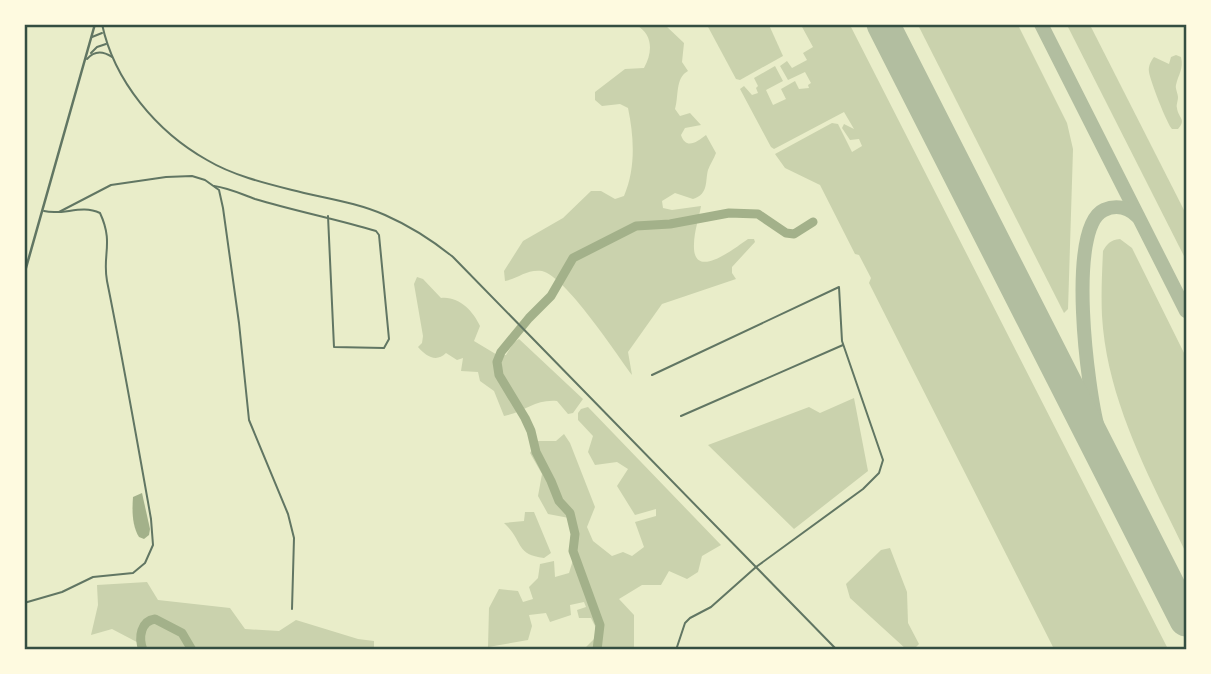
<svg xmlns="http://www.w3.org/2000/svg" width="1211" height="674" font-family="'Work Sans',sans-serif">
<rect width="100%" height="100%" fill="#e9edc9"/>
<g fill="#cad2ad">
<path d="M636 25H665L684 43 682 62 688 71C675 78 679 96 675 109L680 116 690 113 701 125 685 128 681 135C686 150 697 142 706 135L716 153C714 159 710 164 708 170 705 181 709 194 693 199L675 193 662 201 663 208 672 210 701 206C699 218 694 232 694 244 692 283 736 247 748 239H754L755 242 732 267V273L736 279 662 304 628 352 632 375C616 353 565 276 542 271 527 269 519 278 505 281L504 271 523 241 563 218 591 191H601L615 199 624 196C636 168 634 137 628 108L620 104 602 106 595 100V92L625 69 644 68C653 52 653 34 636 25Z"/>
<polygon points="707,25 769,25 783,56 740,80 736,79"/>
<polygon points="801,25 850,25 1168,649 1054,649 869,283 871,278 859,255 855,254 820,185 785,168 775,154 832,123 838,124 852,152 862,146 859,139 850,140 842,128 844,124 854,129 844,112 774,149 771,147 740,89 744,86 752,95 758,93 756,88 758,86 754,78 775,66 783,81 766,90 773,105 786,99 781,89 795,81 799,89 809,88 808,85 811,83 805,72 788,80 780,66 787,61 792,68 807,60 803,53 813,47"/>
<polygon points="918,25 1018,25 1067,123 1073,149 1068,309 1064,313"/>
<polygon points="1067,25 1090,25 1186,214 1186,260"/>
<path d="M1176 55 1181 57C1184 69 1178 75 1176 85 1175 88 1178 94 1178 97 1178 101 1176 105 1177 108 1178 118 1187 119 1178 129H1172C1167 124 1150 80 1149 72 1148 66 1151 61 1154 57L1169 64 1171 57Z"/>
<path d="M1120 239 1132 248 1186 357V553C1150 478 1107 401 1102 316 1101 295 1102 273 1103 251 1107 244 1110 240 1120 239Z"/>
<path d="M417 277 423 279 441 298C459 296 473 311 480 326L474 341 499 356 506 355 514 342 519 339 583 399 573 413 568 414 557 401C535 399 525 412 504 416L494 391 480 381 478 372 461 371 463 358 457 360 446 353C436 363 426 356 418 347L422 343 423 336 414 284Z"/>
<polygon points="854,398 868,471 794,529 708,445 809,407 820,413"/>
<polygon points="588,407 721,545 702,556 698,572 687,579 669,571 661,585 642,585 619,599 634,615 634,649 543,649 585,648 595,638 595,626 591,618 579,618 577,610 586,607 584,602 570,605 571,615 550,622 546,613 529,615 532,626 528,640 488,647 489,608 499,589 518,591 523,602 533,599 529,587 538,578 540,564 554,561 555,577 569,573 577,547 569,518 548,514 538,496 542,474 530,453 537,441 556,441 564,434 570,443 595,507 587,527 593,541 612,556 623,552 632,556 644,547 635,522 656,516 656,509 635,515 617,486 628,469 617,462 595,465 588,452 593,436 578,420 578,413 581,409"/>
<path d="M525 512H534L551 553 544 558C514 554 524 541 504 523L524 521Z"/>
<polygon points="890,548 907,592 908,623 919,644 914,649 906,649 850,598 846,584 881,550"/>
<polygon points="147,582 158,600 230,608 245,629 279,631 296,620 358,639 374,641 374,649 152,650 112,629 91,635 98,605 97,585"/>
</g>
<path fill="#a3b18a" d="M142 493 150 529 149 535 144 539 139 537C132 526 132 510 133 497Z"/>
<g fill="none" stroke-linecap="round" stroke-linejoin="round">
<g stroke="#a3b18a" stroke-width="9">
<path d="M143 650C138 637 141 621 155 619L182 633 192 650"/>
<polyline points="597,650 600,625 573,551 575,534 570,513 559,501 551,481 536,452 531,431 525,418 499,375 497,362 501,352 529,318 551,296 573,258 636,226 670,224 729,213 758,214 786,233 794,234 813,222"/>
</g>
<g stroke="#b2bea0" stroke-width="14">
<polyline points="1041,24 1186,311"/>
<path d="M1122 493C1113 472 1104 450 1098 428 1088 392 1066 227 1104 210 1117 204 1129 208 1138 217"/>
</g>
<polyline stroke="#b2bea0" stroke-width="33" points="883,24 1186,620"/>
<g stroke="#617663" stroke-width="2">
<path d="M102 24C114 81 157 132 207 160 232 175 264 183 292 190 323 198 356 202 385 215 410 226 432 240 453 257L837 650"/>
<polyline points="92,37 102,33"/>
<polyline points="91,53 97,47 106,44"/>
<path d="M87 59C94 51 103 51 112 57"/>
<path d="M214 186C229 188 241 194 255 199 295 211 336 219 376 231L379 235 389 339 384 348 334 347 328 216"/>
<polyline points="59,212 111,185 166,177 192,176 205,180 219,190 223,208 239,323 249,420 288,514 294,538 292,609"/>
<polyline points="652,375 839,287 842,341 883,460 879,473 863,489 756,567 711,607 690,618 685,623 676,650"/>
<polyline points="681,416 843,345"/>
<path d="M24 603 62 592 93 577 133 573 145 563 153 545 151 519C137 440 123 360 107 281 102 255 114 243 100 213 81 204 63 216 44 211"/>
</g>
<polyline stroke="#617663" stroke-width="2.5" points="24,275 95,24"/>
</g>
<rect width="1211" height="674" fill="none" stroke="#fefae0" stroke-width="52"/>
<rect x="26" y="26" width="1159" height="622" fill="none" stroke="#344e41" stroke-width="2.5"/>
</svg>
